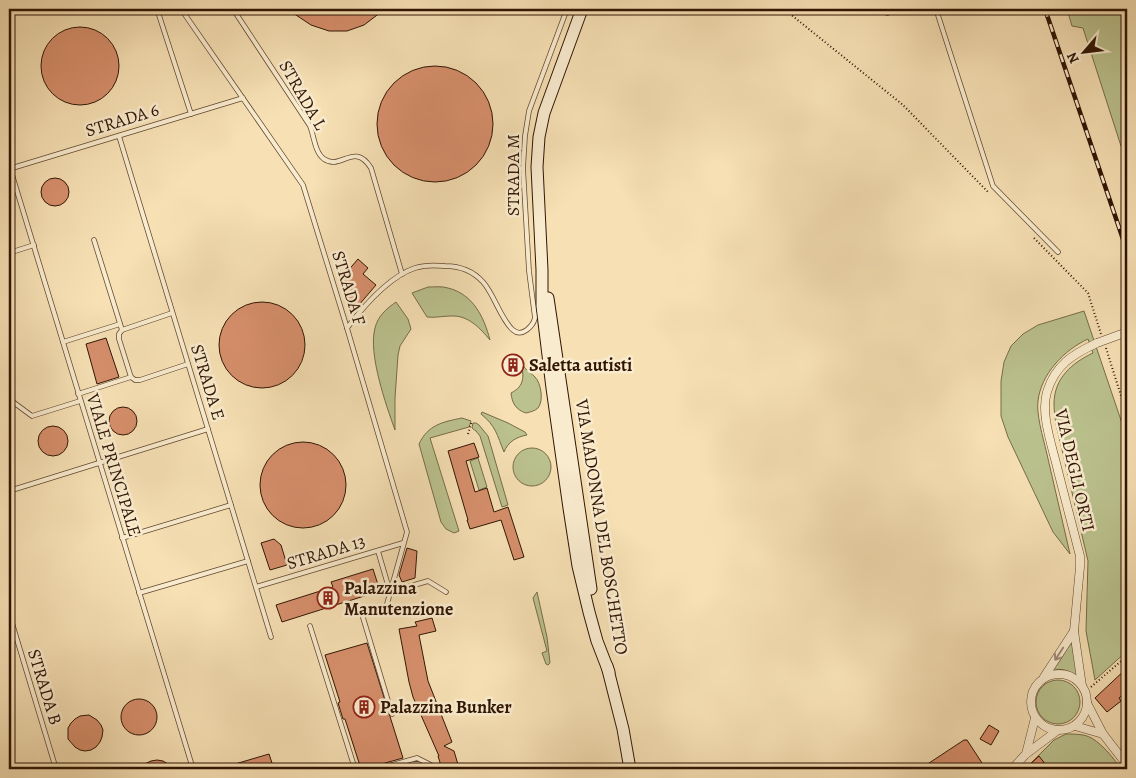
<svg xmlns="http://www.w3.org/2000/svg" width="1136" height="778" font-family="Alegreya,serif">
<rect width="100%" height="100%" fill="#f6e0b4"/>
<filter id="stains"><feTurbulence type="fractalNoise" baseFrequency=".004" numOctaves="4"/><feColorMatrix values="0 0 0 0 .2 0 0 0 0 .09 0 0 0 0 .02 0 0 0 .5 -.17"/></filter>
<radialGradient id="worn" r=".72"><stop offset=".6" stop-color="#630" stop-opacity="0"/><stop offset="1" stop-color="#630" stop-opacity=".3"/></radialGradient>
<g fill="#bbc28e" stroke="#766c49">
<polygon points="1067,9 1127,9 1127,145 1121,146 1083,28 1072,26"/>
<path d="M428 287C434 287 442 286 448 288 473 294 484 317 490 340 480 328 468 315 451 316 443 316 435 318 427 317L412 293Z"/>
<path d="M396 302 408 319 411 329 400 346 398 355 395 398V430C386 405 368 354 375 328 378 316 386 309 396 302Z"/>
<path d="M1084 311 1127 438V651L1095 680 1086 631 1088 561 1056 424C1055 418 1054 411 1054 404 1054 378 1072 363 1093 353L1088 339C1064 350 1041 374 1038 401 1036 413 1043 438 1046 450 1054 485 1062 519 1070 554L1053 532 1008 437 1001 416V381L1004 362 1011 346 1023 334 1038 325Z"/>
<path d="M521 362C525 370 529 371 535 377 541 383 544 401 538 408 535 411 530 412 526 413 516 410 512 403 511 393 525 386 524 376 521 362Z"/>
<path d="M482 412 508 423 525 432 527 435C516 437 508 442 504 452 497 435 496 426 481 414Z"/>
<path d="M462 418 471 421 469 427 430 438 459 531 454 533 446 529 441 522 419 444C428 425 442 422 462 418Z"/>
<polygon points="473,423 476,423 479,425 488,436 508,505 502,507 480,436 476,431 472,428"/>
<circle cx="532" cy="467" r="19"/>
<polygon points="478,458 487,487 479,490 470,461"/>
<polygon points="537,592 547,637 550,663 548,665 546,664 542,653 547,651 533,598"/>
<path d="M1071 638 1078 677C1070 671 1061 667 1052 671 1060 661 1067 650 1071 638Z"/>
<circle cx="1058" cy="702" r="22"/>
<path d="M1066 734C1072 734 1077 734 1083 735 1097 737 1113 757 1121 769H1025L1054 740Z"/>
</g>
<g fill="#d78f6c" stroke="#301504">
<polygon points="287,9 385,9 364,25 347,31 329,31 311,25"/>
<circle cx="80" cy="66" r="39"/>
<circle cx="435" cy="124" r="58"/>
<circle cx="55" cy="192" r="14"/>
<polygon points="358,259 368,268 363,274 376,285 358,306 347,297 352,291 340,280"/>
<circle cx="262" cy="345" r="43"/>
<polygon points="106,338 119,377 97,384 86,344"/>
<polygon points="515,355 521,372 511,375 505,359"/>
<circle cx="123" cy="421" r="14"/>
<circle cx="53" cy="441" r="15"/>
<circle cx="303" cy="485" r="43"/>
<polygon points="474,443 479,457 466,461 475,492 487,488 494,512 508,507 524,557 514,560 501,520 470,529 467,520 468,520 448,451"/>
<polygon points="274,539 281,545 287,565 270,570 261,543"/>
<polygon points="407,548 417,551 415,578 402,582 399,575"/>
<polygon points="373,569 380,591 282,622 276,605 333,587 331,582"/>
<polygon points="432,618 436,631 419,635 428,681 452,742 444,746 454,751 459,768 455,769 442,769 438,756 439,756 413,697 409,682 399,629 417,626 415,622"/>
<polygon points="367,643 403,758 364,769 361,769 345,719 343,719 338,703 340,702 325,655"/>
<polygon points="1127,668 1127,691 1119,698 1121,701 1107,712 1095,698"/>
<circle cx="139" cy="717" r="18"/>
<polygon points="89,715 97,720 101,725 103,730 102,737 100,742 96,747 91,750 85,751 80,750 75,747 68,739 68,728 71,723 75,719 80,716"/>
<polygon points="989,725 999,731 991,745 980,739"/>
<polygon points="964,740 967,740 984,766 980,769 920,769"/>
<polygon points="269,754 274,769 226,769 225,767"/>
<polygon points="1039,756 1049,769 1025,769"/>
<polygon points="157,760 163,761 176,769 134,769 151,761"/>
</g>
<g fill="none" stroke-linecap="round" stroke-linejoin="round">
<g stroke="#624830" stroke-width="5.5">
<g id="service">
<polyline points="157,9 191,114"/>
<polyline points="181,9 303,185 347,328 407,532 387,604"/>
<path d="M233 9 310 126C314 136 315 153 324 159 341 171 354 141 371 168L402 274"/>
<polyline points="883,9 887,13 900,9"/>
<polyline points="936,9 993,186 1058,252"/>
<polyline points="119,136 271,637"/>
<polyline points="10,168 193,769"/>
<polyline points="9,169 243,98"/>
<polyline points="94,240 122,330"/>
<polyline points="9,253 34,245"/>
<polyline points="172,313 122,330 119,334 119,339 130,374 131,377 135,380 140,380 188,364"/>
<path d="M347 328C363 307 388 277 415 268 424 265 435 265 445 266 459 266 473 271 483 282 494 294 501 320 513 330 522 338 533 326 535 318L529 271 523 168 525 136 529 111 567 9"/>
<polyline points="63,342 120,324"/>
<polyline points="9,389 13,402 32,416 80,401"/>
<polyline points="78,394 131,377"/>
<polyline points="9,491 208,429"/>
<polyline points="122,538 231,505"/>
<polyline points="378,551 390,592 428,581 446,592"/>
<polyline points="256,587 403,543"/>
<polyline points="139,593 248,561"/>
<polyline points="361,611 392,714"/>
<polyline points="9,613 56,769"/>
<polyline points="310,626 355,769"/>
<polyline points="378,769 417,758 431,765 432,769"/>
</g>
</g>
<g stroke="#624830" stroke-width="9">
<g id="minor">
<circle cx="1059" cy="702" r="28"/>
<polyline points="1044,677 1074,631"/>
<path d="M1082 686 1074 631 1080 567V556C1073 528 1065 499 1058 471 1053 448 1040 415 1047 392 1055 365 1073 354 1097 343"/>
<polyline points="1087,703 1103,734 1127,765"/>
<polyline points="1075,726 1103,734"/>
<polyline points="1026,754 1035,718"/>
<polyline points="1012,769 1026,754 1058,730"/>
</g>
</g>
<g stroke="#301504" stroke-width="13">
<g id="secondary">
<polyline points="582,9 544,113 539,137 537,167 542,270 542,306 552,388 569,508 578,566 589,612 597,641 609,672"/>
<polyline points="548,298 591,589"/>
<polyline points="607,666 623,729 630,769"/>
</g>
</g>
<g stroke="#301504" stroke-width="2" stroke-dasharray="1 2.5" stroke-linecap="butt">
<polyline points="784,9 903,105 988,192"/>
<polyline points="1034,238 1088,293 1101,334"/>
<polyline points="1106,348 1127,415"/>
<polyline points="468,434 472,421"/>
<polyline points="1091,687 1127,656"/>
</g>
<use href="#service" stroke="#f9ebce" stroke-width="4"/>
<use href="#minor" stroke="#f9ebce" stroke-width="8"/>
<use href="#secondary" stroke="#f9ebce" stroke-width="11"/>
<g stroke="#301504" stroke-width="4.5">
<polyline id="rail" points="1045,9 1127,251"/>
</g>
<use href="#rail" stroke="#f9ebce" stroke-width="2.5" stroke-dasharray="8" stroke-linecap="butt"/>
<g stroke="#624830" stroke-width="9" stroke-linecap="butt">
<polyline id="minor-bridge" points="1097,343 1127,332"/>
</g>
<use href="#minor-bridge" stroke="#f9ebce" stroke-width="8"/>
</g>
<defs><path id="oneway-shaft" d="M-6 0H5M1.5-3L5.5 0L1.5 3" fill="none" stroke-width="1.6" stroke-linecap="round" stroke-linejoin="round" transform="scale(1.25)"/></defs>
<use stroke="#9f8b73" href="#oneway-shaft" transform="translate(1059 654) rotate(123)"/>
<defs>
<g id="building-ring" transform="scale(1.125)"><circle r="9.5" fill="#f9ebce" stroke="#8f2418" stroke-width="1.5"/><path d="M-4-6H4V6H1V3H-1V6H-4ZM-2.5-4.3h1.7v1.8h-1.7ZM.8-4.3h1.7v1.8H.8ZM-2.5-1h1.7V.8h-1.7ZM.8-1h1.7V.8H.8Z" fill="#8f2418"/></g>
</defs>
<g fill-rule="evenodd">
<use href="#building-ring" x="513" y="365"/>
<use href="#building-ring" x="328" y="598"/>
<use href="#building-ring" x="364" y="707"/>
</g>
<g text-anchor="middle" dominant-baseline="central" stroke-width="5" stroke-linejoin="round" paint-order="stroke">
<g font-size="18" fill="#301504" stroke="#f9ebce">
<text transform="translate(303 95) rotate(60)">STRADA L</text>
<text transform="translate(122 120) rotate(-17)">STRADA 6</text>
<text transform="translate(513 175) rotate(-90)">STRADA M</text>
<text transform="translate(349 288) rotate(73)">STRADA F</text>
<text transform="translate(208 382) rotate(73)">STRADA E</text>
<text transform="translate(114 465) rotate(73)">VIALE PRINCIPALE</text>
<text transform="translate(1075 470) rotate(77)">VIA DEGLI ORTI</text>
<text transform="translate(602 527) rotate(81)">VIA MADONNA DEL BOSCHETTO</text>
<text transform="translate(326 552) rotate(-17)">STRADA 13</text>
<text transform="translate(45 687) rotate(73)">STRADA B</text>
</g>
<g font-size="18" font-weight="bold" fill="#301504" stroke="#f9ebce" text-anchor="start">
<text x="529" y="365">Saletta autisti</text>
<text x="344" y="588">Palazzina<tspan x="344" dy="21">Manutenzione</tspan></text>
<text x="380" y="707">Palazzina Bunker</text>
</g>
</g>
<rect width="1136" height="778" fill="none" stroke="#f6e0b4" stroke-width="30"/>
<rect x="10" y="10" width="1116" height="758" fill="none" stroke="#301504" stroke-width="2.5"/>
<rect x="15" y="15" width="1106" height="748" fill="none" stroke="#301504"/>
<g transform="translate(1084 52) rotate(242)" stroke="#f9ebce" stroke-width="4" paint-order="stroke">
<path d="M0-4L9 19L0 12L-9 19Z" fill="#301504"/>
<text y="-8" font-size="14" font-weight="bold" text-anchor="middle" fill="#301504">N</text>
</g>
<rect width="100%" height="100%" filter="url(#stains)"/>
<rect width="100%" height="100%" fill="url(#worn)"/>
</svg>
